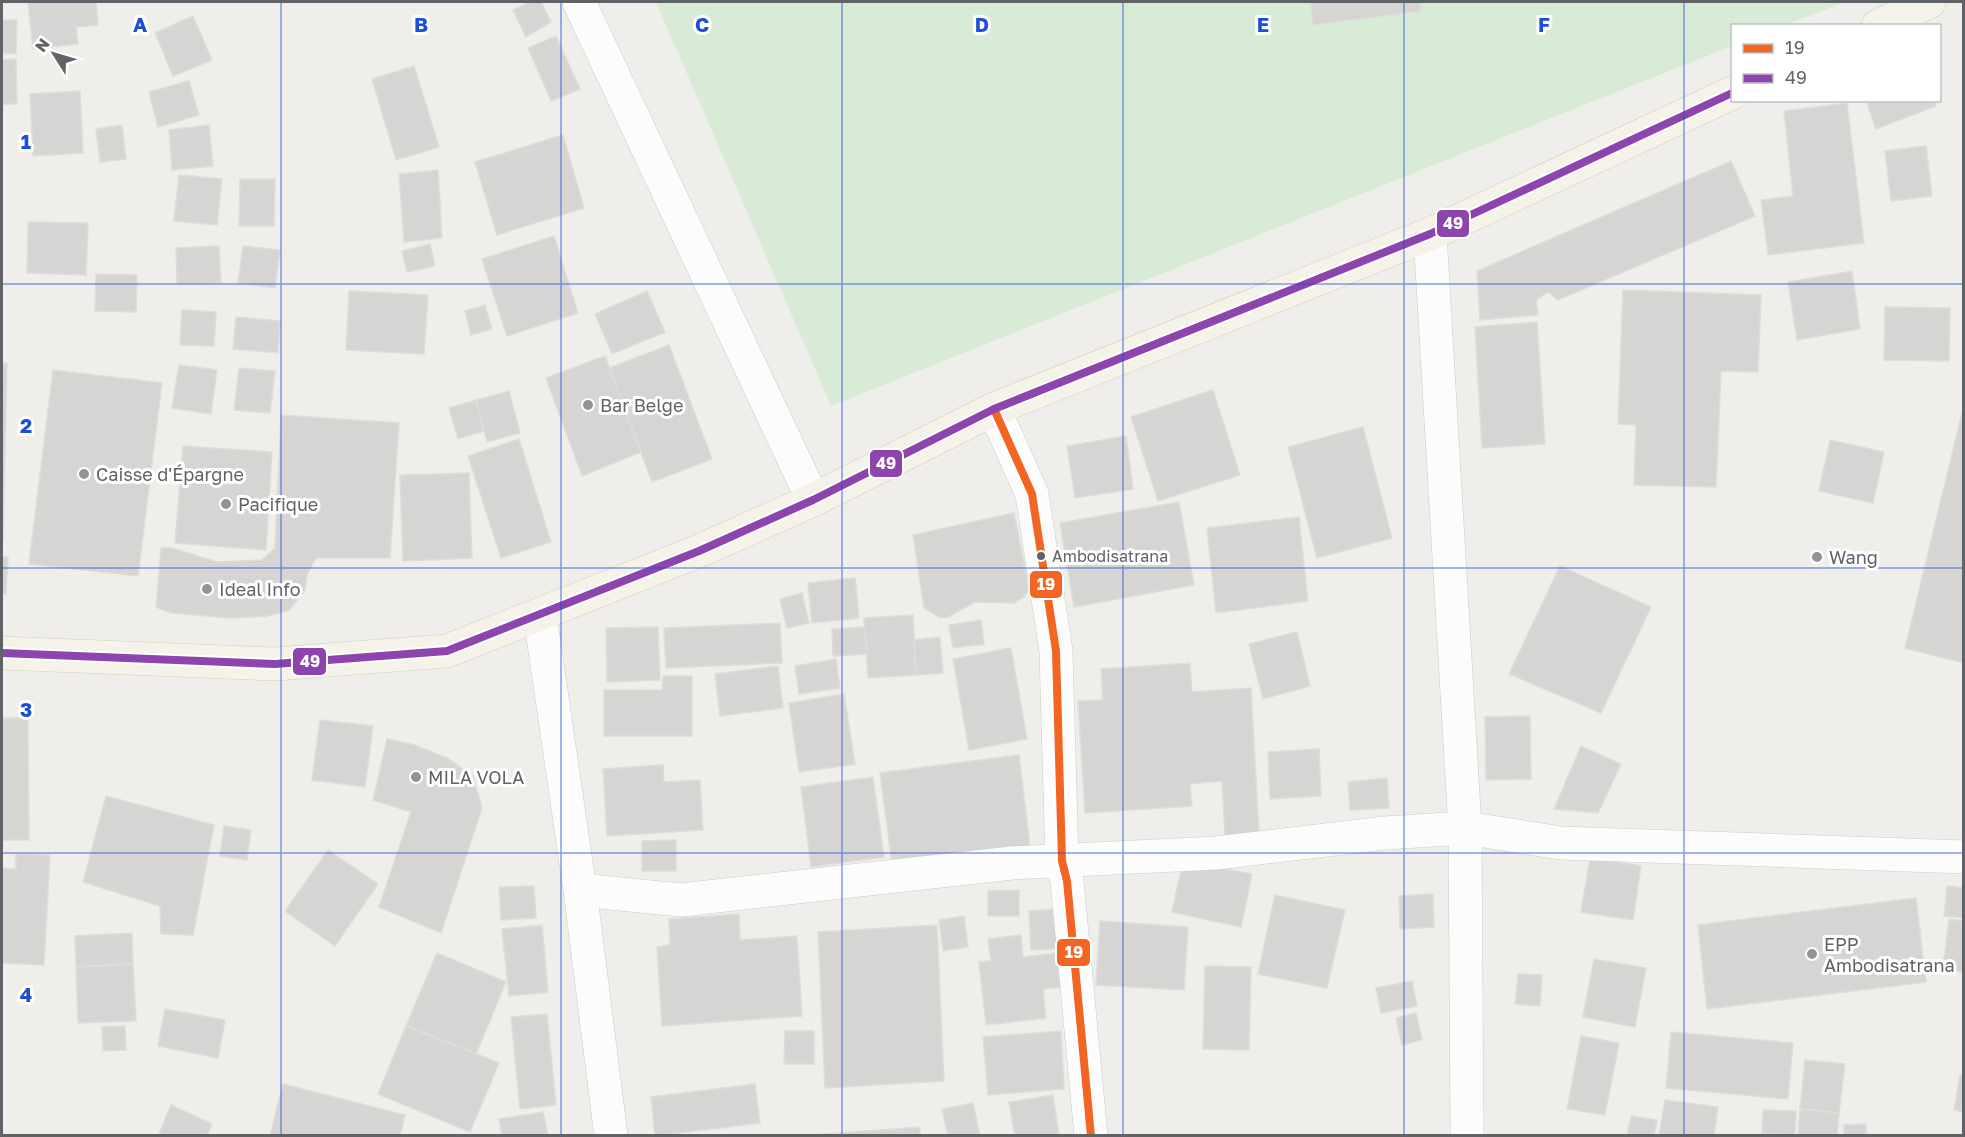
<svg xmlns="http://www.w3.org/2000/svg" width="1965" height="1137" font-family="'Golos Text',sans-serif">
<rect width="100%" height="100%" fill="#efeeea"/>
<polygon fill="#d8ebd6" points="656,2 1845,2 1785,25 1732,26 1732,46 831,406"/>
<g fill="#d6d5d3" stroke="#deddd9" stroke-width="1.5">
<polygon points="28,2 96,2 98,25 76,27 78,44 33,49"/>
<polygon points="529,2 541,2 551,22 526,37 513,10"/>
<polygon points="1310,2 1420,2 1421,11 1313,25"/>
<polygon points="193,16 212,60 173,76 155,33"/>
<polygon points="2,20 17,20 16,54 2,53"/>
<polygon points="556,36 580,89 551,101 528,48"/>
<polygon points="16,59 17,104 2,104 2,60"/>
<polygon points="414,66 439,147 396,160 372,79"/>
<polygon points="189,81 199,115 158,127 149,92"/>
<polygon points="80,91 83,153 33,156 30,94"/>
<polygon points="1866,100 1934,100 1936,106 1876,129"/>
<polygon points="1847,103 1864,243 1768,255 1761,200 1793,196 1784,111"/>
<polygon points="122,125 126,159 100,162 96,129"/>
<polygon points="209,125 213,166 172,170 169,130"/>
<polygon points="563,135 584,208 497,235 475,162"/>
<polygon points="1926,146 1932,196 1891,201 1885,151"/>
<polygon points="1731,161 1755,216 1558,300 1548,292 1536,300 1538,315 1480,320 1477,271"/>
<polygon points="438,170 442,238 404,242 399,174"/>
<polygon points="179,175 222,179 217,225 174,221"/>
<polygon points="240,179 275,179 274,226 239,226"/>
<polygon points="28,222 88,223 86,275 27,273"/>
<polygon points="554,236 578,313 507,336 482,259"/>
<polygon points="430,244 435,266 407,272 402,251"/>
<polygon points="219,246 221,283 177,284 176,248"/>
<polygon points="243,246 280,250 275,288 238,283"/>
<polygon points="1852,271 1860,329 1797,340 1788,282"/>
<polygon points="96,274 137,275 136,312 95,311"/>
<polygon points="1623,290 1761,295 1758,372 1721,371 1716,487 1634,485 1636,425 1618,424"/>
<polygon points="349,291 428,295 424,354 346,350"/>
<polygon points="647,291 665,332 612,354 595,314"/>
<polygon points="485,305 492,329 471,335 465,311"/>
<polygon points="1885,307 1950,308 1949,361 1884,360"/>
<polygon points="182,310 216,312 214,346 180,345"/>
<polygon points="236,317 280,321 278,353 233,349"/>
<polygon points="1537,322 1545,444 1482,448 1475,327"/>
<polygon points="669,345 712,459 652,482 609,368"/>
<polygon points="605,356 641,452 582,476 546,378"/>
<polygon points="2,363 7,363 3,540 2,540"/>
<polygon points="179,365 217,370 211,414 172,408"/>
<polygon points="239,368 275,371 270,413 234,410"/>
<polygon points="53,370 162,383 138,576 29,564"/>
<polygon points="1213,390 1240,475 1158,501 1131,417"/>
<polygon points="509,391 520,433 487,442 476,400"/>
<polygon points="476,400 484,431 458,439 449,408"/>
<polygon points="1964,405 1964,663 1905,648"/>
<polygon points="281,415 399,423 390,558 316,558 307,575 305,591 289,610 268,616 230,618 171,613 156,607 161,548 172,548 217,562 262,560 275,548"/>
<polygon points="1363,427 1392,538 1317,558 1288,447"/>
<polygon points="1126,436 1133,489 1075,498 1067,446"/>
<polygon points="519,439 551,542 501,558 468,456"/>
<polygon points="1830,440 1884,452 1873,503 1819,491"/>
<polygon points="183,446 272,452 266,550 175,543"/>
<polygon points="469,473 472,558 403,561 400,475"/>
<polygon points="1179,502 1194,585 1074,607 1060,523"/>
<polygon points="1014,513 1029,589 1024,597 1014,603 975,602 948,617 941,618 924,608 913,535"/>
<polygon points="1299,517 1308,601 1216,613 1207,528"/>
<polygon points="2,557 8,557 6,594 2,594"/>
<polygon points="1560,566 1651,607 1601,713 1509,674"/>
<polygon points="855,578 859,618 812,623 808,583"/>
<polygon points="802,593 809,623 787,628 780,599"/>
<polygon points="913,615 916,675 868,678 864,618"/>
<polygon points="981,620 984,644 953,648 949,625"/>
<polygon points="780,623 782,663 666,668 664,628"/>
<polygon points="658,627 660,680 607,682 606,628"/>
<polygon points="864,627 867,654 833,656 832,629"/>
<polygon points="1297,632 1310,686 1263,699 1249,644"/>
<polygon points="940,637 943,673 916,675 914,640"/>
<polygon points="1011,648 1027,739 969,750 953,659"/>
<polygon points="836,659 840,688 799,694 795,666"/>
<polygon points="1190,663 1192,692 1251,688 1259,834 1225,836 1222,781 1190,784 1192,806 1085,813 1078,701 1103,700 1101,669"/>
<polygon points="778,666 783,708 720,716 715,674"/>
<polygon points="663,676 692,676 692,736 604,736 604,690 662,690"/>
<polygon points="844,694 855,764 799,772 789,703"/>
<polygon points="1530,716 1531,779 1486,780 1485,717"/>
<polygon points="2,718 28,718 29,840 2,840"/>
<polygon points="320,720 373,726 365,787 312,780"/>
<polygon points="387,739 415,745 447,758 473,776 482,808 441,933 379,907 411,812 373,800"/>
<polygon points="1581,746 1621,764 1598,813 1554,809"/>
<polygon points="1319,749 1321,796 1270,799 1268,752"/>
<polygon points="1019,755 1030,846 892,864 880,773"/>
<polygon points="663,765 664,782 700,780 703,830 607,836 603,769"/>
<polygon points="873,777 884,857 811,867 801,787"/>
<polygon points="1387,778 1389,808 1350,810 1348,782"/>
<polygon points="106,796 214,825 193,935 161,934 160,906 83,882"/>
<polygon points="224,826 251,830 247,860 220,856"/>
<polygon points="676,840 676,871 642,871 642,841"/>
<polygon points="328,850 378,884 335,946 285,911"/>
<polygon points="16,854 50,855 44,965 2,963 2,868 16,869"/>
<polygon points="1590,858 1641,866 1633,920 1581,912"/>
<polygon points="1183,861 1252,874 1241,927 1172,912"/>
<polygon points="534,886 536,918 501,920 499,887"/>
<polygon points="1947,886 1964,888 1964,918 1944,916"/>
<polygon points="1019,890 1019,916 988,916 988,891"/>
<polygon points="1433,894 1434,927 1400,929 1399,896"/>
<polygon points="1275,895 1345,910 1327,988 1258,974"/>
<polygon points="1916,898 1926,982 1707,1009 1698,925"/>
<polygon points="1057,909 1059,949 1031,950 1029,911"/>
<polygon points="739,914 740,940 797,936 802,1016 662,1026 657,947 670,945 669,919"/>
<polygon points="964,916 968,947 943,951 939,920"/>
<polygon points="1949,919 1964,921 1964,972 1943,969"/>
<polygon points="1100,921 1188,927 1184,990 1096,985"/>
<polygon points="542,925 548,992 509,996 502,929"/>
<polygon points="937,925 944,1081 825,1088 818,932"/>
<polygon points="132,933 133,964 76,967 75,936"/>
<polygon points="1021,935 1023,957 1057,953 1061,987 1043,989 1046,1018 986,1025 979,962 991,961 988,939"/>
<polygon points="437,953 506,982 476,1054 406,1026"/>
<polygon points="1594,959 1646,968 1635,1027 1583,1017"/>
<polygon points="133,964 136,1021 78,1023 76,967"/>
<polygon points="1205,966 1251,967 1249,1050 1203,1049"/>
<polygon points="1518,974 1542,975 1540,1006 1515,1004"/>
<polygon points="1412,981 1417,1006 1381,1013 1376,988"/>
<polygon points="165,1009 225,1020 218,1058 158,1046"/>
<polygon points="1416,1013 1422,1040 1402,1045 1396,1018"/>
<polygon points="547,1014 556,1105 520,1109 511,1017"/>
<polygon points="125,1026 126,1050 103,1051 102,1027"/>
<polygon points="406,1026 499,1063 470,1132 378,1094"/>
<polygon points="785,1031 814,1031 814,1064 784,1064"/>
<polygon points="1061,1031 1064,1089 988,1095 983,1037"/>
<polygon points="1671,1032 1793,1043 1788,1099 1666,1088"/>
<polygon points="1581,1036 1619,1043 1605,1115 1567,1109"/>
<polygon points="1805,1060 1845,1064 1839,1113 1800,1109"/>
<polygon points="1960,1075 1964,1075 1964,1112 1954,1110"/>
<polygon points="283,1084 405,1115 400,1136 270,1136"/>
<polygon points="755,1084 760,1123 655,1136 651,1097"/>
<polygon points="1053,1095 1059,1136 1015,1136 1009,1102"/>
<polygon points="1665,1100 1718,1107 1714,1136 1659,1136"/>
<polygon points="973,1103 980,1136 948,1136 942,1109"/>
<polygon points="171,1105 212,1124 207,1136 158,1136"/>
<polygon points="1800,1109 1839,1113 1837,1136 1798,1136"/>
<polygon points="1763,1110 1796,1111 1795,1135 1762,1134"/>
<polygon points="543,1112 548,1136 502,1136 499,1119"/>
<polygon points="1631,1116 1657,1120 1654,1136 1627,1136"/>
<polygon points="1866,1124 1866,1136 1844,1136 1844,1125"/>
<polygon points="920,1127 920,1136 798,1136"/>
</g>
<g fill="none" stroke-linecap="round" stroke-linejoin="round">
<g stroke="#cbcccc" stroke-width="34">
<g id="minor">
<polyline points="579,2 813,500"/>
<polyline points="1430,234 1465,828 1467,1136"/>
<polyline points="994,409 1032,494 1056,651 1062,861 1067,881 1091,1136"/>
<polyline points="540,616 580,890 611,1136"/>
<polyline points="580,890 681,900 1012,863 1217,853 1385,833 1465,828 1561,843 1964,857"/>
</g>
</g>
<g stroke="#d7ceb8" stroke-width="34">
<g id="major">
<polyline points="1878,26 1929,2"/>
<polyline points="2,653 275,664 447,651 699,551 813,500 994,409 1430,234 1732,93"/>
</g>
</g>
<use href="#minor" stroke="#fdfcfc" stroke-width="33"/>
<use href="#major" stroke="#f4f2e9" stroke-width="33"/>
<g stroke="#fff" stroke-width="12">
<polyline id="bus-1" points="994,409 1032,494 1056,651 1062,861 1067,881 1091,1136"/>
</g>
<g stroke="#fff" stroke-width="12">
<polyline id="bus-2" points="2,653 275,664 447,651 699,551 813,500 994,409 1430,234 1732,93"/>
</g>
<use href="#bus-1" stroke="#f26522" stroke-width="8"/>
<use href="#bus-2" stroke="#8e44ad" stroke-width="8"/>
</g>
<path fill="none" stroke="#1d4ed8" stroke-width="1.5" stroke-opacity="0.55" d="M281 2V1136M561 2V1136M842 2V1136M1123 2V1136M1404 2V1136M1684 2V1136M2 284H1964M2 568H1964M2 853H1964"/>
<g fill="#919496" stroke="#fff" stroke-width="2">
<circle cx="588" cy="405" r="6"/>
<circle cx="84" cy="474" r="6"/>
<circle cx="226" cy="504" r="6"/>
<circle cx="1817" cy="557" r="6"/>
<circle cx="207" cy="589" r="6"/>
<circle cx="416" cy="777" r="6"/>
<circle cx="1812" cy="954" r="6"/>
</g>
<circle fill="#5f6368" stroke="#fff" stroke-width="2" cx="1041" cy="556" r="5"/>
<g text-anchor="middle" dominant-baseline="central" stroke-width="6" stroke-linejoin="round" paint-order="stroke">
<g font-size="16" fill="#5f6368" stroke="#fff" text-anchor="start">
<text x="1052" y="556">Ambodisatrana</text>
</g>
<g font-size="18" fill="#5f6368" stroke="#fff" text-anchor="start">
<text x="600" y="405">Bar Belge</text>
<text x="96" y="474">Caisse d'Épargne</text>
<text x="238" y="504">Pacifique</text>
<text x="1829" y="557">Wang</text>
<text x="219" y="589">Ideal Info</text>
<text x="428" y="777">MILA VOLA</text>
<text x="1824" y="944">EPP<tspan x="1824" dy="21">Ambodisatrana</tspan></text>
</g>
</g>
<g font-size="20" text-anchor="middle" font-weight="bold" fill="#1d4ed8" stroke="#fff" stroke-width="6" stroke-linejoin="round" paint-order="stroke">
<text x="140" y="32">A</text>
<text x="421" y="32">B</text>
<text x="702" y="32">C</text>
<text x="982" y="32">D</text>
<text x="1263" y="32">E</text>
<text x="1544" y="32">F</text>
<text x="26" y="149">1</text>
<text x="26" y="433">2</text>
<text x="26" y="717">3</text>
<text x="26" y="1002">4</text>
</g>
<g stroke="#fff" stroke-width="2">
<rect x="1436" y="209" width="34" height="29" rx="6" fill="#8e44ad"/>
<rect x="869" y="449" width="34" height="29" rx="6" fill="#8e44ad"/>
<rect x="1029" y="570" width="34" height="29" rx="6" fill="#f26522"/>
<rect x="292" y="647" width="35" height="29" rx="6" fill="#8e44ad"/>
<rect x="1056" y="938" width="35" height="29" rx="6" fill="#f26522"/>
</g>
<g font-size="16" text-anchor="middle" font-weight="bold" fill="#fff">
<text x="1453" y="229">49</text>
<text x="886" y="469">49</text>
<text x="1046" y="590">19</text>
<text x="310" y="667">49</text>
<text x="1074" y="958">19</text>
</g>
<rect width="1965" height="1137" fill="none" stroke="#5f6368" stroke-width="6"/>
<rect x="1731" y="24" width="210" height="78" fill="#ffffff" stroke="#bfc1c3" stroke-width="1.5"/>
<rect x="1743" y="44" width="30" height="9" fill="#f26522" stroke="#bfc1c3" stroke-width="1.5"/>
<text x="1785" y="54" font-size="18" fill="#5f6368">19</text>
<rect x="1743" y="74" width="30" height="9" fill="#8e44ad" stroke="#bfc1c3" stroke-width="1.5"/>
<text x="1785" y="84" font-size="18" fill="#5f6368">49</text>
<g transform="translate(54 54) rotate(307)" stroke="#ffffff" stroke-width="4.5" paint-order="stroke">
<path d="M0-4.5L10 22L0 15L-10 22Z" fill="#5f6368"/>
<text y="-9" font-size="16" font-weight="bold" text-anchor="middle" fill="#5f6368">N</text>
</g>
</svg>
